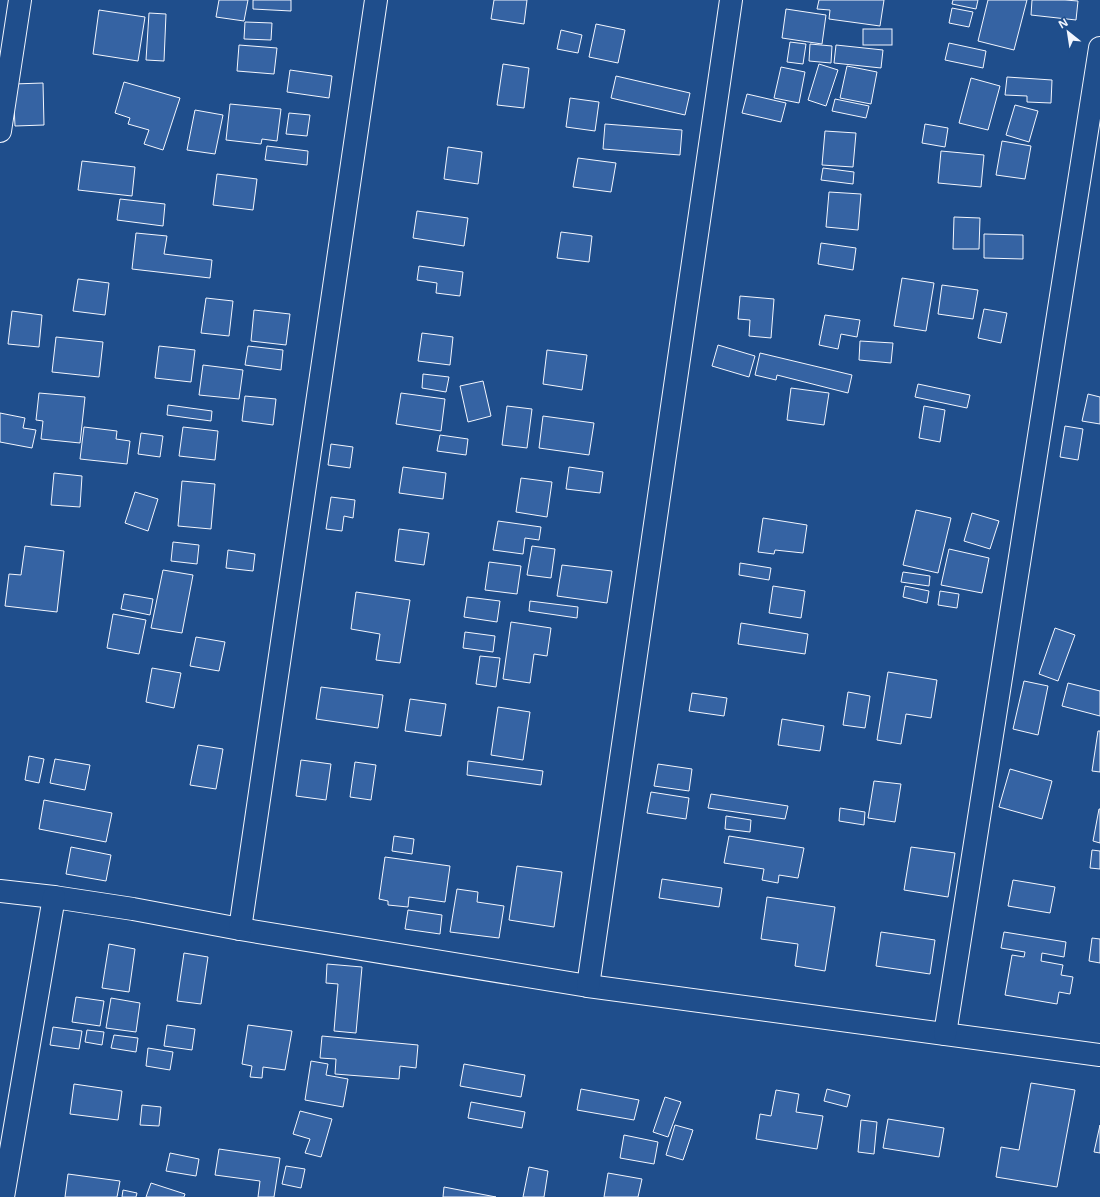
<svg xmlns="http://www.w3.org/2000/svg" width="1100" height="1197" font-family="'Open Sans',sans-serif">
<rect width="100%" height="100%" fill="#1f4e8c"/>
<g fill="#3563a3" stroke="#f2f6ff">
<polygon points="219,0 248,0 244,21 216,17"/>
<polygon points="253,0 291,0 291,11 253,9"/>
<polygon points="494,0 527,0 524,24 491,19"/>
<polygon points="819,0 884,0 880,26 829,19 830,10 817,9"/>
<polygon points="953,0 978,0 976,9 952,4"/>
<polygon points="988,0 1027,0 1014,50 978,41"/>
<polygon points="1032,0 1065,0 1078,1 1076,20 1031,15"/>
<polygon points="952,8 973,12 969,27 949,23"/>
<polygon points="786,9 826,15 822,44 782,38"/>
<polygon points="99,10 145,17 138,61 93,54"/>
<polygon points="149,13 166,14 164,61 146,60"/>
<polygon points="245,22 272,23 271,40 244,39"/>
<polygon points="596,24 625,30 618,63 589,57"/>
<rect x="863" y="29" width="29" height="16"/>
<polygon points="561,30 582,35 578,53 557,49"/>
<polygon points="790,42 806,44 803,64 787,62"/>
<polygon points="949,43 986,51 983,68 945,60"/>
<polygon points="810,44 832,46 831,63 809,61"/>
<polygon points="239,45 277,48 274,74 237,71"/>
<polygon points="836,45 883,50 881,68 834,63"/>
<polygon points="503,64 529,68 524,108 497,105"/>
<polygon points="819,64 838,70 826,106 808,100"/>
<polygon points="847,66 877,72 871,104 840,98"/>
<polygon points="781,67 805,72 799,103 774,98"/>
<polygon points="290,70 332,76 329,98 287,92"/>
<polygon points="616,76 690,93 685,115 611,98"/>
<polygon points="1007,77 1052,80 1051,103 1027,102 1027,96 1005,95"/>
<polygon points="971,78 1000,86 988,130 959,123"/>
<polygon points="124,82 180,98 163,150 144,144 149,130 128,124 130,118 115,113"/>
<polygon points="43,83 44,125 15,126 13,84"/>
<polygon points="747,94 786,103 781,122 742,113"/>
<polygon points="570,98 599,102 595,131 566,127"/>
<polygon points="835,99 869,106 866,118 832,111"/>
<polygon points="230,104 281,109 277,141 262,139 261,144 226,140"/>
<polygon points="1015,105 1038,111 1029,142 1006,135"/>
<polygon points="195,110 223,115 215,154 187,150"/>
<polygon points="289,113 310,115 307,136 286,134"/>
<polygon points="605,124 682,130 680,155 603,149"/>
<polygon points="925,124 948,128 945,147 922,143"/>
<polygon points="825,131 856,133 853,167 822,165"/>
<polygon points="1002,141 1031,146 1025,179 996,175"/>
<polygon points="267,146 308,151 307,165 265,160"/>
<polygon points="448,147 482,152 478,184 444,179"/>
<polygon points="941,151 984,155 981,187 938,183"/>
<polygon points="578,158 616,163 611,192 573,187"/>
<polygon points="82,161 135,167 132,196 78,190"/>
<polygon points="823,168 854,172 853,184 821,180"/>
<polygon points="217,174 257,179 253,210 213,205"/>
<polygon points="829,192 861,194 858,230 826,227"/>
<polygon points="120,199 165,204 163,226 117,220"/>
<polygon points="417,211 468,218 464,246 413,238"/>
<polygon points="954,217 980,218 979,249 953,249"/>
<polygon points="561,232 592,236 589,262 557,258"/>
<polygon points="136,233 167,236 164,254 212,260 210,278 132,269"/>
<polygon points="984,234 1023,235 1023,259 984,258"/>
<polygon points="821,243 856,248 853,270 818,264"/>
<polygon points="419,266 463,272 460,296 436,293 437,283 417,280"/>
<polygon points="902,278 934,283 926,331 894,326"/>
<polygon points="78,279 109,283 105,315 73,311"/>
<polygon points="942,285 978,290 973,319 938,314"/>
<polygon points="740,296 774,299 771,338 749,336 750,320 738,319"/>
<polygon points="206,298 233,301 229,336 201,333"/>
<polygon points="984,309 1007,313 1001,343 978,338"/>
<polygon points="254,310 290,314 286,345 251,341"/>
<polygon points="12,311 42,315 39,347 8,344"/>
<polygon points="825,315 860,320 857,337 841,334 838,349 819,345"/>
<polygon points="422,333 453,337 450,365 418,361"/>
<polygon points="56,337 103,342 99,377 52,372"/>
<polygon points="860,341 893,343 891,363 859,360"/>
<polygon points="718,345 755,356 749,377 712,366"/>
<polygon points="159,346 195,350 191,382 155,378"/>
<polygon points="248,346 283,350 281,370 245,365"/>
<polygon points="547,350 587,355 582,390 543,384"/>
<polygon points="760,353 852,375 848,393 777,375 776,380 755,375"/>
<polygon points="203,365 243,370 239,399 199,395"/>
<polygon points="423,374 449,377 446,392 422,388"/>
<polygon points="483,381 491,416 468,422 460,386"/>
<polygon points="918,384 970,395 967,408 915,397"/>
<polygon points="791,388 829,393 824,425 787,420"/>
<polygon points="39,393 85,397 80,443 41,439 43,421 36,420"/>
<polygon points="401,393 445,399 441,431 396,424"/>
<polygon points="1088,394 1100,397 1100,424 1082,421"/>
<polygon points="245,396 276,399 273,425 242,421"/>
<polygon points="168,405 212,411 211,421 167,415"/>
<polygon points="507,406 532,409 527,448 502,445"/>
<polygon points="924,406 945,410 940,442 919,438"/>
<polygon points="0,413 25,418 23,428 36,430 32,448 0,442"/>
<polygon points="543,416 594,423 589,455 539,448"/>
<polygon points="1065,426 1083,429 1078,460 1060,457"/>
<polygon points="84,427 117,431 116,439 130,441 127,464 80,459"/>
<polygon points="183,427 218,431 215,460 179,456"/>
<polygon points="141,433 163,436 160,457 138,454"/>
<polygon points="440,435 468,439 466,455 437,451"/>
<polygon points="331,444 353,447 350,468 328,465"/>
<polygon points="403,467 446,473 443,499 399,493"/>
<polygon points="569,467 603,472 600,493 566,489"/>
<polygon points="54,473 82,476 80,507 51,505"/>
<polygon points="521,478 552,482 547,517 516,512"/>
<polygon points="182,481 215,484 211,529 178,526"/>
<polygon points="135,492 158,499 148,531 125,523"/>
<polygon points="331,497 355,500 353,518 344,516 342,531 326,529"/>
<polygon points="916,510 951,518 938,573 903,565"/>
<polygon points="972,513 999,521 990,549 964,541"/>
<polygon points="763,518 807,525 803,553 775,550 774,554 758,552"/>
<polygon points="498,521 541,527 539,540 525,538 523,554 493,550"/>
<polygon points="399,529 429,533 424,565 395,561"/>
<polygon points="173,542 199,545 197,564 171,561"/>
<polygon points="25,546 64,551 57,612 5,606 9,574 21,575"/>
<polygon points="532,546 555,549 551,578 527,575"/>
<polygon points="949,549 989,558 982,593 941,585"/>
<polygon points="228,550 255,554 253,571 226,568"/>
<polygon points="489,562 521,566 517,594 485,590"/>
<polygon points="740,563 771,568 769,580 739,575"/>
<polygon points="562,565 612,571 607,603 557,596"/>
<polygon points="163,570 193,575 182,633 151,628"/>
<polygon points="903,572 930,576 929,586 901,582"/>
<polygon points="773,586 805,591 801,618 769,613"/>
<polygon points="905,586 929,591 927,603 903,597"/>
<polygon points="940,591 959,594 957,608 938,605"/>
<polygon points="356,592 410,600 400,663 376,660 380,634 351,629"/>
<polygon points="124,594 153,599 150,615 121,609"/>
<polygon points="467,597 500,601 497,622 464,617"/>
<polygon points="530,601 578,607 577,618 529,611"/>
<polygon points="113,614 146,620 139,654 107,648"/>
<polygon points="511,622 551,628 547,656 534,654 530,683 503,679"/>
<polygon points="741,623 808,634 805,654 738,644"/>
<polygon points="1055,628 1075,635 1058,681 1039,674"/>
<polygon points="465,632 495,636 493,652 463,648"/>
<polygon points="196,637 225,642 219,671 190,666"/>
<polygon points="480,656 500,658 496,687 476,684"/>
<polygon points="152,668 181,673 174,708 146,702"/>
<polygon points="888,672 937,680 931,718 906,714 901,744 877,740"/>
<polygon points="1024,681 1048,686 1038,735 1013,729"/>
<polygon points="1068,683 1100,691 1100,716 1062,706"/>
<polygon points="321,687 383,695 378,728 316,719"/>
<polygon points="848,692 870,696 865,728 843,725"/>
<polygon points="692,693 727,698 724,716 689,711"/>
<polygon points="410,699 446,704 441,736 405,731"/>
<polygon points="498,707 530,712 523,760 491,755"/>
<polygon points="782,719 824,726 820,751 778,745"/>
<polygon points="1098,731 1100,731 1100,772 1092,771"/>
<polygon points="198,745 223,749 216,789 190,785"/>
<polygon points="29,756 44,759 39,783 25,780"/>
<polygon points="55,759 90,765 85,790 50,783"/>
<polygon points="301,760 331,764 326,800 296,796"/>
<polygon points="468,761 543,771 541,785 467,775"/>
<polygon points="355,762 376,765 371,800 350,797"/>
<polygon points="658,764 692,769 689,791 654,786"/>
<polygon points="1010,769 1052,781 1042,819 999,807"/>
<polygon points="874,781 901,784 895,822 868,818"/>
<polygon points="651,792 689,798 686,819 647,813"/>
<polygon points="711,794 788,806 785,819 708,808"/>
<polygon points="44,800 112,813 106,842 39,829"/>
<polygon points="840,808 865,812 864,825 839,821"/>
<polygon points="1099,809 1100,809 1100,843 1093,841"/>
<polygon points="726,816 751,820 750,832 725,829"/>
<polygon points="394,836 414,839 412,854 392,851"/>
<polygon points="729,836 804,848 798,878 779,875 778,883 762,880 764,869 724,863"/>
<polygon points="71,847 111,855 106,881 66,874"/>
<polygon points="911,847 955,853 948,897 904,890"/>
<polygon points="1092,850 1100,851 1100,869 1090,868"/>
<polygon points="385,857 450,866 445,902 409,897 408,907 388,905 388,901 379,899"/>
<polygon points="517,866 562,872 554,927 509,920"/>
<polygon points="662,879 722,888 719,907 659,898"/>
<polygon points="1013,880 1055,887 1050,913 1008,906"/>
<polygon points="457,889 478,892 477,902 504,906 499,938 450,932"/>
<polygon points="767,897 835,907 825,971 795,966 798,944 761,939"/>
<polygon points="408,910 442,915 440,934 405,929"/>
<polygon points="881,932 935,940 930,974 876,966"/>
<polygon points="1004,932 1066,942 1064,957 1042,953 1041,961 1063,965 1061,975 1073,977 1070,994 1059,992 1057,1004 1005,995 1012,955 1024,957 1025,952 1001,948"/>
<polygon points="1092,938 1100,939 1100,963 1089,961"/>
<polygon points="109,944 135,949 129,992 102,988"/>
<polygon points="184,953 208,957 201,1004 177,1001"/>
<polygon points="327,964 362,967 356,1033 334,1031 338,984 326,983"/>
<polygon points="76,997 104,1001 100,1026 72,1022"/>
<polygon points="111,998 140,1003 136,1032 106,1028"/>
<polygon points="167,1025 195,1029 192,1050 164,1046"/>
<polygon points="248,1025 292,1031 285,1070 263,1067 262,1078 250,1077 252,1066 242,1064"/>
<polygon points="53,1027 82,1031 79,1049 50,1045"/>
<polygon points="87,1030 104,1032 102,1045 85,1042"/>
<polygon points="114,1035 138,1038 136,1052 111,1048"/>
<polygon points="322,1036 418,1045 416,1068 400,1066 399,1079 335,1074 336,1059 320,1058"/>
<polygon points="148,1048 173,1052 170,1070 146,1066"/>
<polygon points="311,1061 328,1064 326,1075 348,1079 343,1107 305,1100"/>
<polygon points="464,1064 525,1075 521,1097 460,1086"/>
<polygon points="1031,1083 1075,1090 1057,1187 996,1177 1001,1147 1019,1150"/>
<polygon points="74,1084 122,1091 118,1120 70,1114"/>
<polygon points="581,1089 639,1100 634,1120 577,1110"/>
<polygon points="827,1089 850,1095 847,1107 824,1101"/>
<polygon points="776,1090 799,1094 796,1112 823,1116 817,1149 756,1139 760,1114 771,1116"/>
<polygon points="665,1097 681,1102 668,1137 653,1132"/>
<polygon points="471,1102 525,1112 522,1128 468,1118"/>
<polygon points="142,1105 161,1107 159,1126 140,1125"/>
<polygon points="300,1111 332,1119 321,1157 305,1153 310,1139 293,1134"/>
<polygon points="888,1119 944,1128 939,1157 883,1148"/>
<polygon points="861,1120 877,1122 874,1154 858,1152"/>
<polygon points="675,1125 693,1130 683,1160 666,1155"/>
<polygon points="1100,1125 1100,1153 1094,1152"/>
<polygon points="624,1135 658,1142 654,1164 620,1158"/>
<polygon points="219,1149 280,1158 274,1197 258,1197 260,1181 215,1175"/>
<polygon points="170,1153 199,1159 196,1176 166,1171"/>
<polygon points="286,1166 305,1169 301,1188 282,1184"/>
<polygon points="529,1167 548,1171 544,1197 523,1197"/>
<polygon points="608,1173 642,1179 638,1197 604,1197"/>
<polygon points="68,1174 120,1181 117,1197 65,1197"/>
<polygon points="151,1183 185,1194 184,1197 146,1197"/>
<polygon points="444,1187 496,1197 443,1197"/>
<polygon points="123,1190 137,1193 136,1197 122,1197"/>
</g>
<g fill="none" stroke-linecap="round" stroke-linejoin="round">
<g stroke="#f2f6ff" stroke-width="24">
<g id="minor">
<polyline points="0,131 20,0"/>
<polyline points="0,891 54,897 133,909 240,929 588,986 1100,1055"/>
<polyline points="240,929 376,0"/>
<polyline points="588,986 731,0"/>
<polyline points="945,1034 1100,48"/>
<polyline points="3,1197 54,897"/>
</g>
</g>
<use href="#minor" stroke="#1f4e8c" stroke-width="22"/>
</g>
<g transform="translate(1068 32) rotate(330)" stroke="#1f4e8c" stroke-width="3" paint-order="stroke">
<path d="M0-3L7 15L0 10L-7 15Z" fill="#f2f6ff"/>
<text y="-6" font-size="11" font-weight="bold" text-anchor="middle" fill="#f2f6ff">N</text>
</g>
</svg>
